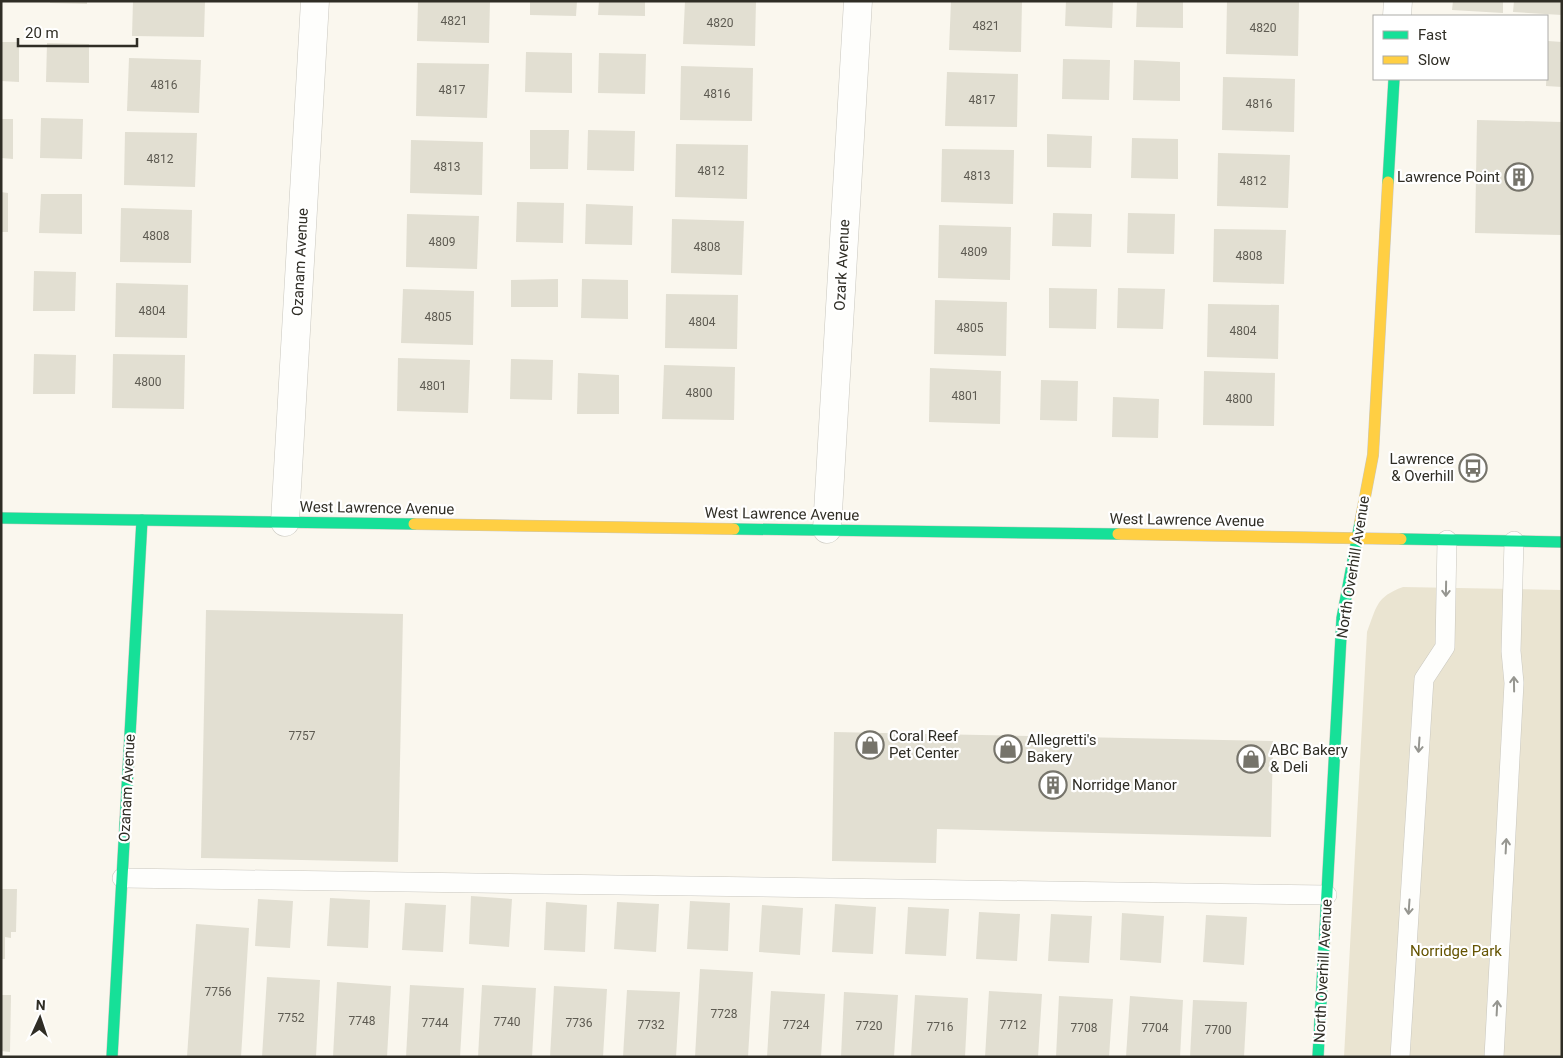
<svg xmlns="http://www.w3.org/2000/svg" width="1563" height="1058" font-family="Roboto,sans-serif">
<rect width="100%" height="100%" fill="#faf7ee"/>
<path fill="#eae4d1" d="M1403 587 1562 590V1057H1344L1367 632C1377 606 1376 597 1403 587Z"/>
<g fill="#e2dfd2">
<polygon points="50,1 87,1 87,4 50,3"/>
<polygon points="133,1 205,1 204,37 132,36"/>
<polygon points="418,1 490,1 489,43 417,41"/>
<polygon points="530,1 577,1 576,16 530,15"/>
<polygon points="599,1 645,1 645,16 598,15"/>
<polygon points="685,1 756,1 755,46 683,44"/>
<polygon points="951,1 1022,1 1021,52 949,50"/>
<polygon points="1066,1 1113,1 1112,28 1065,26"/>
<polygon points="1137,1 1183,1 1183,28 1136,27"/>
<polygon points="1227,1 1299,2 1298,56 1226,54"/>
<polygon points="1453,1 1503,1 1503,13 1452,10"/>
<polygon points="1514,1 1562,1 1562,15 1513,12"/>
<polygon points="1548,41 1562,42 1562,87 1546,86"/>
<polygon points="1,42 19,42 19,82 1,81"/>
<polygon points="47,43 89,44 89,83 46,82"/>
<polygon points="526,52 572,53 572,93 525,92"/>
<polygon points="599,53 646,54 645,94 598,93"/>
<polygon points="129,58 201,60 199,113 127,111"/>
<polygon points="1063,59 1110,60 1109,100 1062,99"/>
<polygon points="1134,60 1180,62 1180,101 1133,100"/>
<polygon points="417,63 489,64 487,118 416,116"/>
<polygon points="681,66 753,68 752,121 680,120"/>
<polygon points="947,72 1018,74 1017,127 945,126"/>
<polygon points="1223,77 1295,79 1294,132 1222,130"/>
<polygon points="41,118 83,119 82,159 40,158"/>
<polygon points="1,119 13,119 13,159 1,158"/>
<polygon points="1477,120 1562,122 1562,235 1475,233"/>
<polygon points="530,130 569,130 568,169 530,169"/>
<polygon points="588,130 635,131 634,171 587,170"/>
<polygon points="125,132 197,133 195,187 124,185"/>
<polygon points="1047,134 1092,136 1091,168 1047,167"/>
<polygon points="1132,138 1178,139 1178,179 1131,178"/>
<polygon points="411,140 483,142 482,195 410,193"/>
<polygon points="676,144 748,145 747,199 675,197"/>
<polygon points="942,149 1014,150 1013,204 941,202"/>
<polygon points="1218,153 1290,155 1288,208 1217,206"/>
<polygon points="1,192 8,193 8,232 1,232"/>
<polygon points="41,194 82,194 82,234 39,233"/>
<polygon points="517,202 564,203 563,243 516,242"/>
<polygon points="586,204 633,206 632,245 585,244"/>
<polygon points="121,208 192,210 191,263 120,262"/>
<polygon points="1053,213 1092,214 1091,247 1052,246"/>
<polygon points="1128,213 1175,214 1174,254 1127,253"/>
<polygon points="407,214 479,216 477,269 406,267"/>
<polygon points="672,219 744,221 742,275 671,273"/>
<polygon points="939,225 1011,227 1010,280 938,278"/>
<polygon points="1214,229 1286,230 1284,284 1213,282"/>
<polygon points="34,271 76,272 75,311 33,311"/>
<polygon points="558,279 558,307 511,307 511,280"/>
<polygon points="582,279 628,280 628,319 581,318"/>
<polygon points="116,283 188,285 187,338 115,337"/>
<polygon points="1049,288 1097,289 1096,329 1049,328"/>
<polygon points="1118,288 1165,289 1163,329 1117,328"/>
<polygon points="403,289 474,291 473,345 401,343"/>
<polygon points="666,294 738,295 737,349 665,348"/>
<polygon points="935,300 1007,302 1006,356 934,354"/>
<polygon points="1208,304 1279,305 1278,359 1207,357"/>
<polygon points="34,354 76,355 75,394 33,394"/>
<polygon points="113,354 185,355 184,409 112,408"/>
<polygon points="398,358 470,360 468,413 397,411"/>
<polygon points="511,359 553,360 552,400 510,399"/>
<polygon points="664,365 735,367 734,420 662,419"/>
<polygon points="930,368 1001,371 1000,424 929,422"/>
<polygon points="1204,371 1275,373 1274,426 1203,425"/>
<polygon points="578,373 619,375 619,414 577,414"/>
<polygon points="1041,380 1078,381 1077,421 1040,420"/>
<polygon points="1113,397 1159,399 1158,438 1112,437"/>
<polygon points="206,610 403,614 398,862 201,858"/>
<polygon points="834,732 1273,741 1271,837 937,829 936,863 832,861"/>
<polygon points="1,889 17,889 16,932 11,932 11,938 5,937 5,959 1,959"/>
<polygon points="471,896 512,899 509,947 469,944"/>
<polygon points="330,898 370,900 368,948 327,946"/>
<polygon points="258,899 293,901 290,948 255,946"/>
<polygon points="690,901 730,903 728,951 687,949"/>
<polygon points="546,902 587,905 585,952 544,950"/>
<polygon points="617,902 659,904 656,952 614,949"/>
<polygon points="405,903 446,905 443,952 402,950"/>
<polygon points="835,904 876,907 873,954 832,952"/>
<polygon points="762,905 803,908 800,955 759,952"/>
<polygon points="908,907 949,909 946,956 905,954"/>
<polygon points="979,912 1020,914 1017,961 976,959"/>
<polygon points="1122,913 1164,916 1161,963 1120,960"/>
<polygon points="1051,914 1092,916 1089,963 1048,961"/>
<polygon points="1206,915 1247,917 1244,965 1203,962"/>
<polygon points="196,924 249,928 241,1057 187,1057"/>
<polygon points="700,969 753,972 748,1057 695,1057"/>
<polygon points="267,977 320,980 316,1057 262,1057"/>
<polygon points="337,982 391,986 387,1057 333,1057"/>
<polygon points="410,985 464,988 460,1057 406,1057"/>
<polygon points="482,985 536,988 532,1057 478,1057"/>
<polygon points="554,986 607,989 603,1057 550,1057"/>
<polygon points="627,990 680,992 676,1057 623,1057"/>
<polygon points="771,991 825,994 821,1057 767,1057"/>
<polygon points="989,991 1042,994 1038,1057 985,1057"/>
<polygon points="844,992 898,995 894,1057 841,1057"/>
<polygon points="1,995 11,995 10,1052 1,1051"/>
<polygon points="915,995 968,998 965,1057 911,1057"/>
<polygon points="1059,996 1113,999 1109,1057 1056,1057"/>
<polygon points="1130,996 1183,1000 1180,1057 1126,1057"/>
<polygon points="1193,1000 1247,1002 1244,1057 1190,1057"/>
</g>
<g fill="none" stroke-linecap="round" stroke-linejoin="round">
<g stroke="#c9c7bf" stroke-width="20">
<g id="lane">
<polyline points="122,878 1327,895"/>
<polyline points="1400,1057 1424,679 1445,647 1447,540"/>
<polyline points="1494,1057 1514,683 1511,651 1514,541"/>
</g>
</g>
<g stroke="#c9c7bf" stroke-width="29">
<g id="street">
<polyline points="1397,16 1398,1"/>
<polyline points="285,522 315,1"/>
<polyline points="827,529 858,1"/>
</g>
</g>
<g stroke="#c9c7bf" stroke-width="12">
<g id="fast">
<polyline points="1388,182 1394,79"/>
<polyline points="1,518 414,524"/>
<polyline points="734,529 1118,534"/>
<polyline points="1401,539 1562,542"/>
<polyline points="112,1057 142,520"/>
<polyline points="1318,1057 1342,618 1360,523"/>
</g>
</g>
<g stroke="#c9c7bf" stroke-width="12">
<g id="slow">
<polyline points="1360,523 1373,455 1388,182"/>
<polyline points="414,524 734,529"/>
<polyline points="1118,534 1401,539"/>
</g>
</g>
<use href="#lane" stroke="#fefefc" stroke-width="19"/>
<use href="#street" stroke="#fefefc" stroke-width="28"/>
<use href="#fast" stroke="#16e098" stroke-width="11"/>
<use href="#slow" stroke="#ffcf43" stroke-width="11"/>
</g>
<defs><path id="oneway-shaft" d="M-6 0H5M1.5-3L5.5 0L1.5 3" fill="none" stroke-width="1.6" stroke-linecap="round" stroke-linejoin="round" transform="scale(1.25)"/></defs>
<g stroke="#969690">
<use href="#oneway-shaft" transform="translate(1446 589) rotate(91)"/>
<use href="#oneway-shaft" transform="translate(1514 684) rotate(-91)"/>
<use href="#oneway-shaft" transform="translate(1419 745) rotate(94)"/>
<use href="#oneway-shaft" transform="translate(1506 846) rotate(-87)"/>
<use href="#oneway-shaft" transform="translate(1409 907) rotate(94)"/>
<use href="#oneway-shaft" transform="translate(1497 1008) rotate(-87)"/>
</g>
<defs>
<g id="building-ring" transform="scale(1.4375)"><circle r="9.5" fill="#fff" stroke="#76746b" stroke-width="1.5"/><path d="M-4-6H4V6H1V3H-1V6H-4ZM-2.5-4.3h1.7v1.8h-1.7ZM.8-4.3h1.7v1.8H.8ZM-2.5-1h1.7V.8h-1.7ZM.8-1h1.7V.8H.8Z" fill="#76746b"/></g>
<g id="bus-ring" transform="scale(1.4375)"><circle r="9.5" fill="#fff" stroke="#76746b" stroke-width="1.5"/><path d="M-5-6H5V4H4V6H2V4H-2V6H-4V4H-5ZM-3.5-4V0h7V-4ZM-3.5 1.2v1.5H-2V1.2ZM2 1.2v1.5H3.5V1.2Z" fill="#76746b"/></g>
<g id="shop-ring" transform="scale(1.4375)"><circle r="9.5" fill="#fff" stroke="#76746b" stroke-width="1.5"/><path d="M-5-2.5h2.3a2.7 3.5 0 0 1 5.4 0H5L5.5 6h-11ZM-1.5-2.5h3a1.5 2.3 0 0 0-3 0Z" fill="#76746b"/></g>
</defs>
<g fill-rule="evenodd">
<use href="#building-ring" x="1519" y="177"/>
<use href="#bus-ring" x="1473" y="468"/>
<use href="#shop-ring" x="870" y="745"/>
<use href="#shop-ring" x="1008" y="749"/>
<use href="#shop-ring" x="1251" y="759"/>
<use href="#building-ring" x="1053" y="785"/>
</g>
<g text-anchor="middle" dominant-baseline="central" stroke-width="4.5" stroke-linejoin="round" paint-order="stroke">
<g font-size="12" fill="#5e5b52">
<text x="454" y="21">4821</text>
<text x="720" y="23">4820</text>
<text x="986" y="26">4821</text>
<text x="1263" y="28">4820</text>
<text x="164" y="85">4816</text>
<text x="452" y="90">4817</text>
<text x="717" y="94">4816</text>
<text x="982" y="100">4817</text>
<text x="1259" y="104">4816</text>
<text x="160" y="159">4812</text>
<text x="447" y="167">4813</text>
<text x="711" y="171">4812</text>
<text x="977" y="176">4813</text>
<text x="1253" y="181">4812</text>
<text x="156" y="236">4808</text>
<text x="442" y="242">4809</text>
<text x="707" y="247">4808</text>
<text x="974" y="252">4809</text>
<text x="1249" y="256">4808</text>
<text x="152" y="311">4804</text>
<text x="438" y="317">4805</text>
<text x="702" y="322">4804</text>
<text x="970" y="328">4805</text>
<text x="1243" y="331">4804</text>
<text x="148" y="382">4800</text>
<text x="433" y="386">4801</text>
<text x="699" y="393">4800</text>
<text x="965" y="396">4801</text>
<text x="1239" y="399">4800</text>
<text x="302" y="736">7757</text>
<text x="218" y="992">7756</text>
<text x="724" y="1014">7728</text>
<text x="291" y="1018">7752</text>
<text x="362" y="1021">7748</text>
<text x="507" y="1022">7740</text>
<text x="435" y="1023">7744</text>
<text x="579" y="1023">7736</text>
<text x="651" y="1025">7732</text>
<text x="796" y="1025">7724</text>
<text x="1013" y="1025">7712</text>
<text x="869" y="1026">7720</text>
<text x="940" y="1027">7716</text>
<text x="1084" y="1028">7708</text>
<text x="1155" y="1028">7704</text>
<text x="1218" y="1030">7700</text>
</g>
<g font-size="15" fill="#2f2d25" stroke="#fff" text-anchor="start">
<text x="1500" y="177" text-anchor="end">Lawrence Point</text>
<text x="1454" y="459" text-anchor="end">Lawrence<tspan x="1454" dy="17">&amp; Overhill</tspan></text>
<text x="889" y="736">Coral Reef<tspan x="889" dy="17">Pet Center</tspan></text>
<text x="1027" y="740">Allegretti's<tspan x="1027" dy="17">Bakery</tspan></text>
<text x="1270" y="750">ABC Bakery<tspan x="1270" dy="17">&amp; Deli</tspan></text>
<text x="1072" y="785">Norridge Manor</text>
</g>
<g font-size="15" fill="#2f2d25" stroke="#fff">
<text transform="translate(300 262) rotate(-87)">Ozanam Avenue</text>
<text transform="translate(842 265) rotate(-87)">Ozark Avenue</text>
<text transform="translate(377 508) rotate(1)">West Lawrence Avenue</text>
<text transform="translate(782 514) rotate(1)">West Lawrence Avenue</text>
<text transform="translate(1187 520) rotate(1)">West Lawrence Avenue</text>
<text transform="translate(1353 567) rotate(-81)">North Overhill Avenue</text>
<text transform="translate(127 788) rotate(-87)">Ozanam Avenue</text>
<text transform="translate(1323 971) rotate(-87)">North Overhill Avenue</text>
</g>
<g font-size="15" fill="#655402" stroke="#fff">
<text x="1456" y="951">Norridge Park</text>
</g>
</g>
<rect width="1563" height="1058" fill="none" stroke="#2f2d25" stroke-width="5"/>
<rect x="1373" y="15" width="175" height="65" fill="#ffffff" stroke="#acaba8"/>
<rect x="1383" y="31" width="25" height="8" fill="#16e098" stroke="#acaba8"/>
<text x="1418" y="40" font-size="15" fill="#2f2d25">Fast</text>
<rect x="1383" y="56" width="25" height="8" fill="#ffcf43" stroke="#acaba8"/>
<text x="1418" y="65" font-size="15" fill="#2f2d25">Slow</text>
<g transform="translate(40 1018) rotate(3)" stroke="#ffffff" stroke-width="4" paint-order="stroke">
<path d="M0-4L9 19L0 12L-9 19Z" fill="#2f2d25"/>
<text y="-8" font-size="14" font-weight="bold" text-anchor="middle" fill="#2f2d25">N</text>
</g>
<path d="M18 38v8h119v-8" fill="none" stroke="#2f2d25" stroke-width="2.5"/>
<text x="25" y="38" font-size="15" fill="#2f2d25" stroke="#ffffff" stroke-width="4" paint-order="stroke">20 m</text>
</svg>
